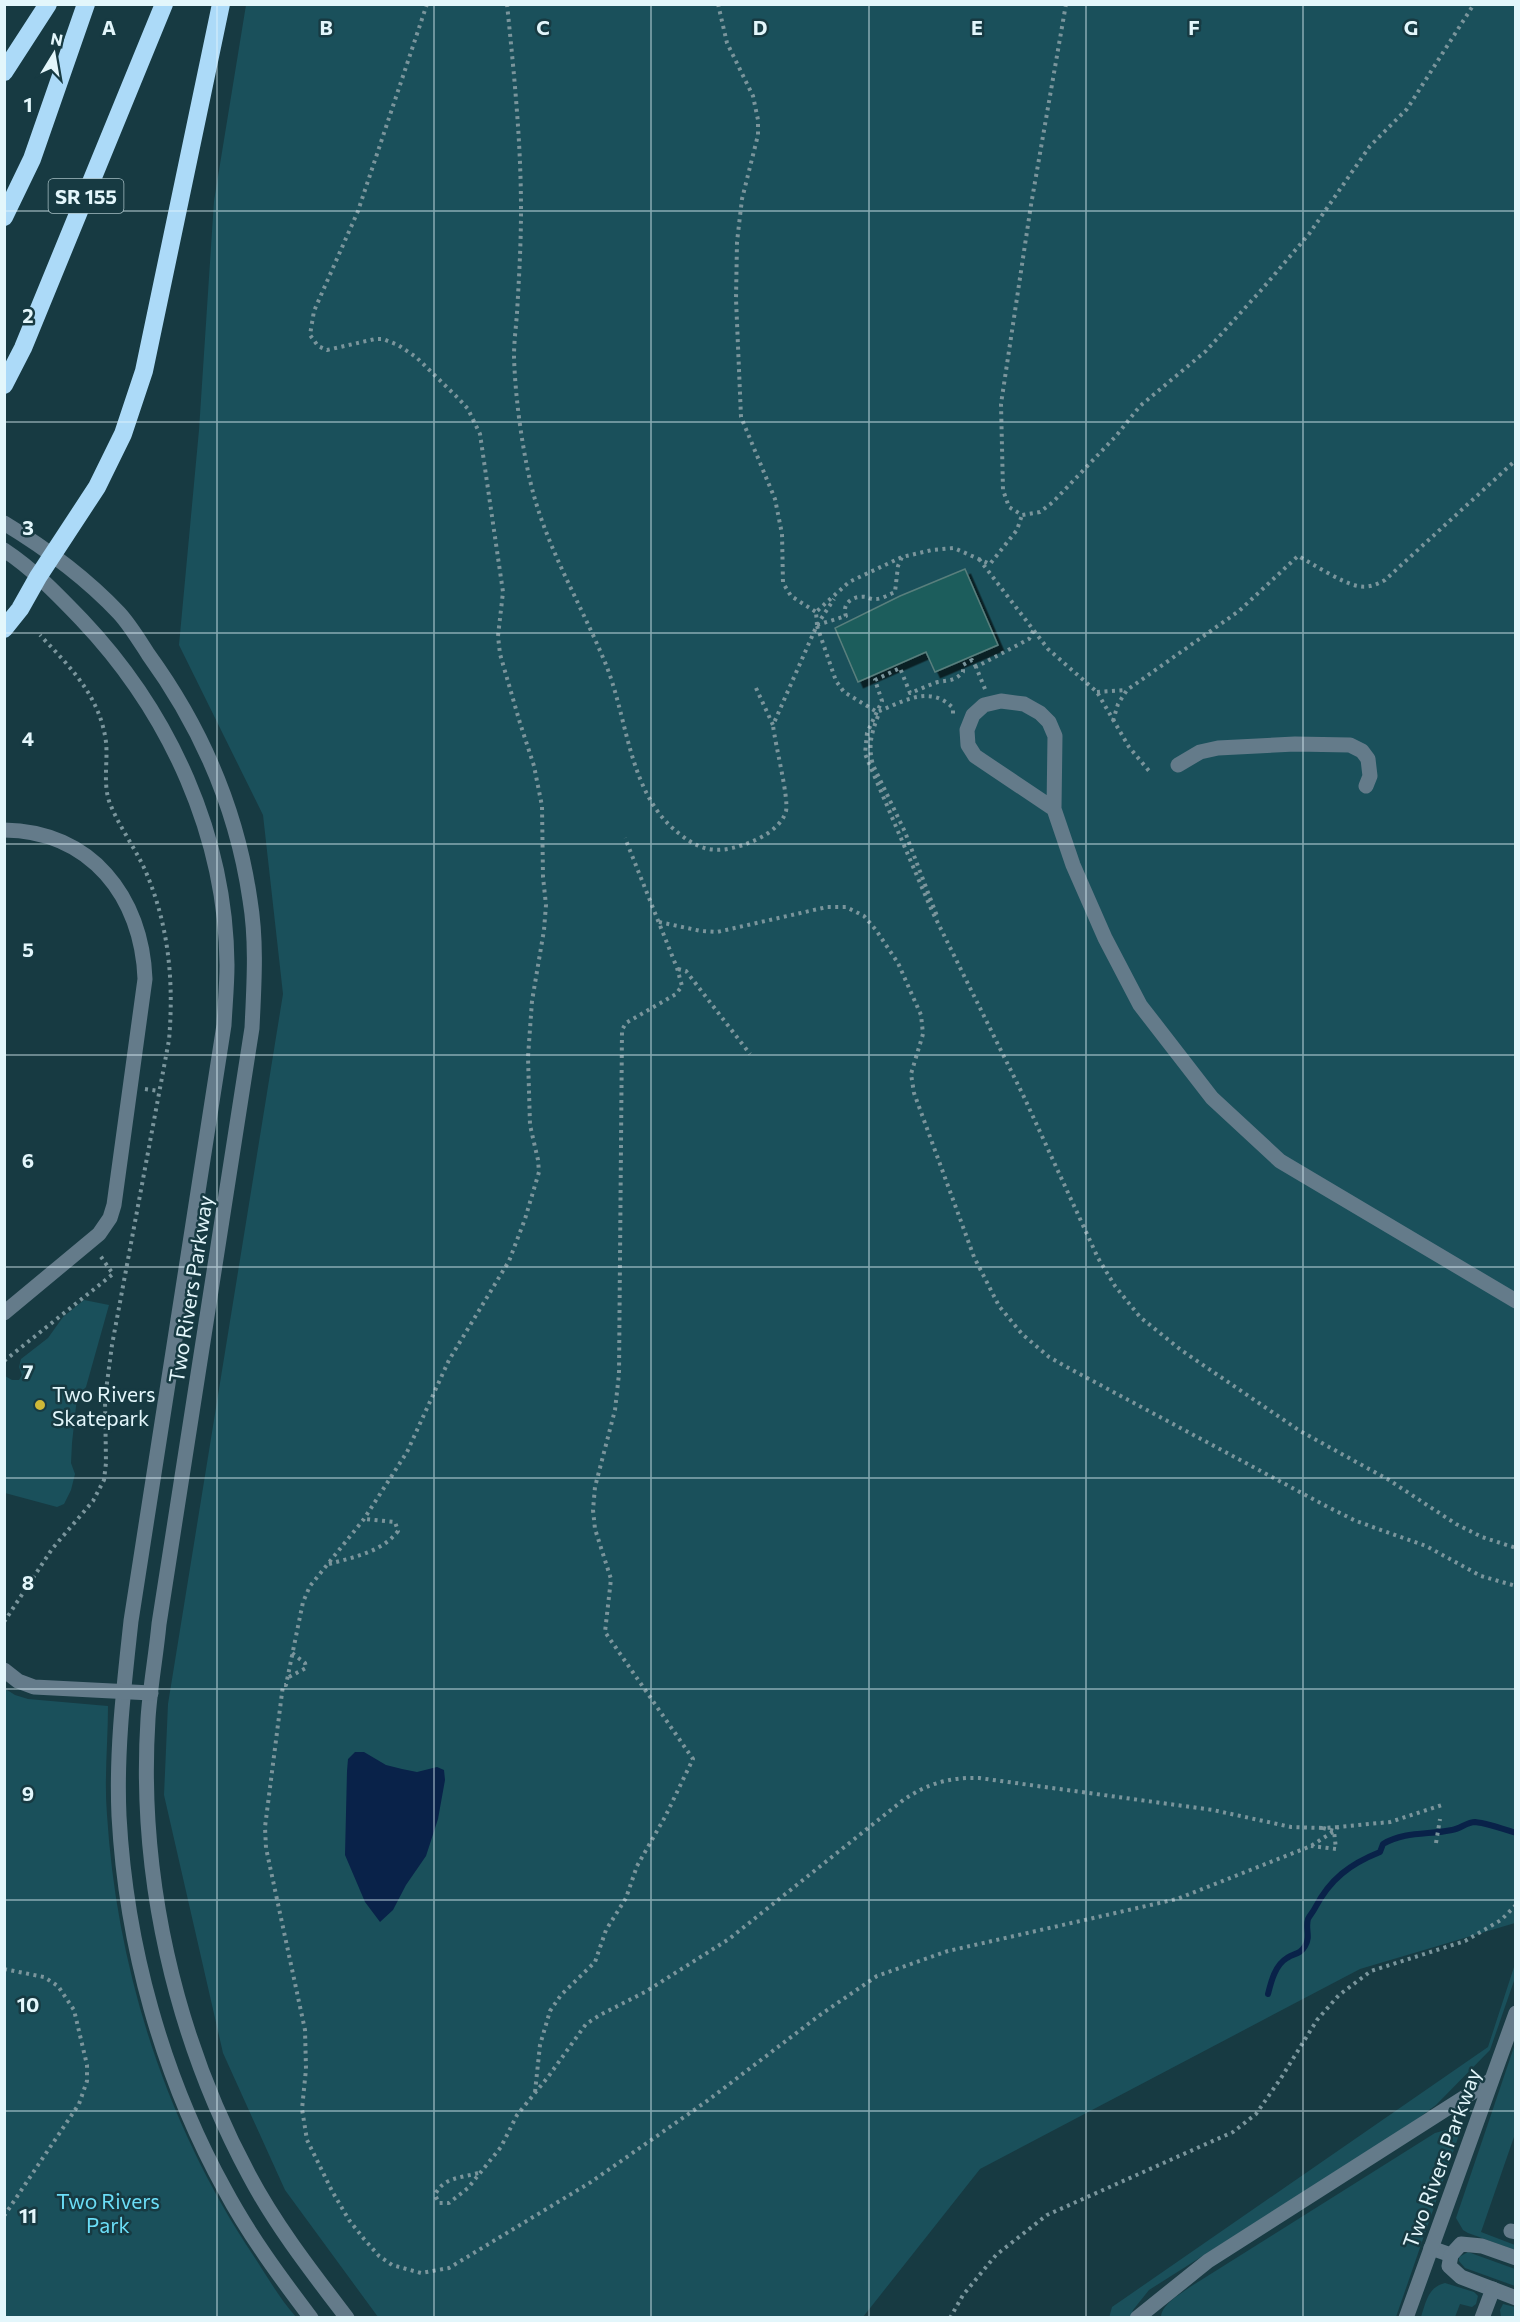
<svg xmlns="http://www.w3.org/2000/svg" width="1520" height="2322" font-family="Commissioner,sans-serif">
<defs>
<filter id="shadow"><feDropShadow dx="5.5" dy="5.5" stdDeviation="0" flood-color="#0009"/></filter>
</defs>
<rect width="100%" height="100%" fill="#173a42"/>
<g fill="#1a505b">
<polygon points="246,5 1515,5 1515,1923 1360,1969 980,2169 863,2317 378,2317 285,2190 223,2053 164,1795 168,1704 283,994 263,815 179,645 199,430 214,201"/>
<polygon points="84,1300 109,1305 86,1387 77,1397 72,1443 71,1463 75,1474 71,1490 64,1504 57,1507 5,1493 5,1376 12,1380 19,1380 22,1375 19,1367 21,1359 48,1338 63,1317"/>
<path d="M4 1688 15 1695 28 1699 108 1706C108 1742 104 1779 107 1815 117 1972 167 2127 255 2258 268 2278 280 2299 296 2317H5Z"/>
<polygon points="1515,1964 1515,1978 1490,2050 1436,2105 1412,2123 1149,2290 1133,2310 1131,2317 1109,2318 1112,2307 1488,2047"/>
<polygon points="1515,2044 1515,2134 1481,2232 1515,2245 1515,2250 1468,2233 1463,2230 1456,2218"/>
<path d="M1453 2128 1460 2132 1396 2317H1161C1162 2304 1179 2295 1190 2287L1435 2133Z"/>
<polygon points="1468,2252 1515,2269 1515,2286 1465,2268 1459,2261 1459,2257"/>
<path d="M1445 2283 1474 2292 1478 2296 1476 2304 1472 2307 1460 2304 1455 2317H1421C1426 2302 1428 2287 1445 2283Z"/>
<polygon points="1503,2304 1515,2307 1515,2317 1501,2317 1500,2310"/>
</g>
<polygon fill="#092249" points="355,1752 364,1752 386,1765 402,1769 417,1772 437,1767 444,1770 445,1780 438,1819 426,1856 406,1885 393,1910 380,1922 365,1902 345,1855 347,1771 348,1759"/>
<g fill="none" stroke-linecap="round" stroke-linejoin="round">
<path stroke="#092249" stroke-width="6" d="M1268 1994C1271 1982 1275 1965 1287 1958 1294 1953 1300 1955 1305 1946 1311 1937 1305 1929 1308 1919 1310 1915 1313 1912 1315 1908 1330 1879 1350 1864 1380 1852L1383 1844C1405 1831 1429 1835 1452 1830 1460 1829 1467 1822 1475 1822 1486 1823 1504 1829 1516 1833"/>
</g>
<polygon fill="#1e5d5b" stroke="#597f7d" stroke-width="1.5" filter="url(#shadow)" points="965,569 998,645 935,672 926,652 858,682 835,628 900,596"/>
<g fill="none" stroke-linecap="round" stroke-linejoin="round">
<g stroke="#7a959c" stroke-width="4" stroke-dasharray="3 4.5" stroke-linecap="butt">
<polyline points="427,4 358,211 314,311 310,335 318,346 327,350 375,339 383,339 398,345 416,357 459,399 468,409 480,434 503,592 498,636 500,654 520,723 534,766 542,806 543,877 546,905 544,930 532,1001 528,1057 530,1125 538,1160 539,1172 525,1219 509,1261 449,1360 407,1452 364,1519 310,1586 303,1602 286,1685 283,1685 265,1827 266,1848 305,2030 306,2069 302,2109 307,2140 332,2191 349,2220 364,2239 379,2256 392,2265 421,2273 449,2268 591,2182 707,2101 820,2015 877,1976 948,1951 1177,1899 1311,1846 1334,1831 1336,1849 1311,1846"/>
<path d="M507 4C514 73 521 141 521 210 521 244 519 279 517 313 516 327 514 342 514 356 515 397 523 457 534 496 550 553 581 605 604 660 629 718 627 795 681 835 705 854 723 853 751 842 764 837 782 826 786 811 789 798 775 744 773 725"/>
<polyline points="718,4 727,43 753,96 758,120 758,135 742,199 737,242 736,299 741,417 775,499 782,534 783,583 791,596 816,612"/>
<polyline points="1066,4 1031,205 1001,404 1003,490 1009,507 1022,515 1040,512 1053,502 1116,436 1140,406 1206,351 1263,288 1309,234 1370,146 1407,109 1474,4"/>
<polyline points="979,559 1048,649 1097,692 1129,747 1149,771"/>
<path d="M817 625 846 616C841 603 854 595 866 597 869 598 873 600 876 599 882 599 890 594 895 592L898 566 902 557"/>
<polyline points="817,625 834,599"/>
<path d="M817 626 836 681 844 692 877 712C902 702 930 684 953 708V717"/>
<path d="M976 667 972 660 963 665V672C955 681 949 680 938 682 928 685 919 690 910 693L900 668 875 680 882 701 867 733 865 754 932 911 1024 1097 1098 1258 1115 1286 1140 1317 1181 1350 1300 1431 1389 1480 1456 1524 1482 1537 1516 1548"/>
<polyline points="756,688 773,725 817,625 816,612 849,582 902,557 932,550 954,548 990,564 1017,530 1022,515"/>
<polyline points="985,689 976,667 1029,639 1034,629"/>
<polyline points="1097,692 1126,690"/>
<path d="M878 716C871 734 868 747 873 765L905 832 937 916"/>
<path d="M1113 721 1118 704 1127 690 1239 611 1298 556C1313 564 1342 583 1358 586 1368 588 1376 585 1385 580L1516 460"/>
<polyline points="659,922 701,931 717,932 827,907 846,907 864,916 876,930 898,963 921,1015 923,1034 911,1074 914,1093 974,1257 999,1306 1022,1334 1049,1357 1063,1365 1326,1506 1356,1521 1426,1546 1481,1576 1516,1586"/>
<polyline points="678,969 686,971 750,1054"/>
<polyline points="145,1089 159,1091"/>
<polyline points="4,1361 113,1274 99,1254"/>
<path d="M329 1564C354 1557 382 1552 398 1531L395 1522 365 1519"/>
<path d="M4 1622 52 1549 93 1501 104 1480 106 1463 105 1398 112 1345 169 1040C174 982 169 925 145 870 134 846 118 825 109 801 103 782 108 761 106 742 100 696 70 667 40 635"/>
<polyline points="289,1677 306,1668 305,1663 292,1653"/>
<polyline points="1338,1827 1323,1828 1334,1831 1338,1827 1390,1822 1442,1805"/>
<polyline points="1436,1843 1440,1819"/>
<polyline points="4,1969 44,1977 58,1986 74,2010 87,2065 87,2081 79,2104 4,2216"/>
<polyline points="535,2092 540,2045 550,2011 561,1995 595,1962 606,1930 626,1898 637,1866 665,1817 693,1759 605,1632 611,1579 595,1529 593,1510 595,1487 615,1410 619,1374 622,1030 626,1023 676,994 682,986 677,968 625,838"/>
<path d="M478 2173C461 2178 443 2177 435 2195L439 2203H449L468 2188 501 2147 517 2115 548 2077 586 2024 600 2015 645 1992 729 1939 902 1801C926 1784 949 1777 979 1778L1213 1810 1291 1827 1323 1828"/>
<polyline points="950,2318 963,2295 996,2255 1047,2215 1233,2132 1256,2114 1281,2078 1317,2020 1339,1995 1371,1971 1465,1941 1501,1920 1516,1905"/>
</g>
<g stroke="#647b8a" stroke-width="15">
<path d="M4 523C47 549 85 577 119 613 130 625 139 640 148 654 201 727 237 810 250 900 257 942 254 985 252 1028L159 1624C156 1656 150 1687 148 1719 138 1876 175 2037 249 2175 276 2226 312 2272 347 2318"/>
<path d="M4 550C33 569 58 595 82 620 170 713 226 836 227 965 227 985 225 1005 224 1025L131 1621C124 1686 116 1750 119 1816 126 1945 162 2076 225 2190 249 2235 280 2277 311 2318"/>
<polyline points="1178,765 1200,752 1218,748 1295,744 1350,745 1362,751 1368,759 1370,776 1366,786"/>
<polyline points="1054,809 975,756 968,745 967,730 973,715 984,705 1001,701 1024,704 1040,713 1049,722 1055,736 1054,809 1073,865 1105,938 1140,1005 1212,1098 1280,1161 1516,1301"/>
<path d="M4 830C91 831 142 897 145 979L114 1205 110 1218 99 1234 4 1313"/>
<polyline points="4,1670 18,1681 34,1687 151,1693"/>
<polyline points="1511,2231 1516,2232"/>
<polyline points="1431,2248 1451,2255 1461,2244 1482,2246 1516,2258"/>
<polyline points="1451,2255 1449,2266 1461,2277 1516,2298"/>
<polyline points="1137,2318 1208,2261 1490,2081"/>
<polyline points="1406,2318 1516,2013"/>
<polyline points="1482,2318 1493,2289"/>
</g>
<g stroke="#acdaf8" stroke-width="18">
<polyline points="4,72 48,4"/>
<polyline points="4,217 32,159 86,4"/>
<polyline points="4,385 23,348 164,4"/>
<polyline points="4,629 20,609 38,577 97,487 123,434 144,371 221,4"/>
</g>
</g>
<path fill="none" stroke="#e3f6fb" stroke-width="1.5" stroke-opacity="0.55" d="M217 4V2318M434 4V2318M651 4V2318M869 4V2318M1086 4V2318M1303 4V2318M4 211H1516M4 422H1516M4 633H1516M4 844H1516M4 1055H1516M4 1267H1516M4 1478H1516M4 1689H1516M4 1900H1516M4 2111H1516"/>
<circle fill="#ceb938" stroke="#173a42" stroke-width="2" cx="40" cy="1405" r="6"/>
<g text-anchor="middle" dominant-baseline="central" stroke-width="5" stroke-linejoin="round" paint-order="stroke">
<rect fill="#173a42" stroke="#a6bec4" stroke-width="1.5" x="48.5" y="179" width="75" height="34" rx="4.5"/>
<g font-size="20" font-weight="bold" fill="#e3f6fb">
<text x="86" y="196">SR 155</text>
</g>
<g font-size="21" fill="#e3f6fb" stroke="#173a42">
<text transform="translate(190 1289) rotate(-81)">Two Rivers Parkway</text>
<text transform="translate(1441 2158) rotate(-70)">Two Rivers Parkway</text>
</g>
<g font-size="21" fill="#e3f6fb" stroke="#173a42" text-anchor="start">
<text x="52" y="1393">Two Rivers<tspan x="52" dy="24">Skatepark</tspan></text>
</g>
<g font-size="21" fill="#6bdef7" stroke="#173a42">
<text x="108" y="2200">Two Rivers<tspan x="108" dy="24">Park</tspan></text>
</g>
</g>
<g font-size="20" text-anchor="middle" font-weight="bold" fill="#e3f6fb" stroke="#173a42" stroke-width="5" stroke-linejoin="round" paint-order="stroke">
<text x="109" y="35">A</text>
<text x="326" y="35">B</text>
<text x="543" y="35">C</text>
<text x="760" y="35">D</text>
<text x="977" y="35">E</text>
<text x="1194" y="35">F</text>
<text x="1411" y="35">G</text>
<text x="28" y="112">1</text>
<text x="28" y="323">2</text>
<text x="28" y="535">3</text>
<text x="28" y="746">4</text>
<text x="28" y="957">5</text>
<text x="28" y="1168">6</text>
<text x="28" y="1379">7</text>
<text x="28" y="1590">8</text>
<text x="28" y="1801">9</text>
<text x="28" y="2012">10</text>
<text x="28" y="2223">11</text>
</g>
<rect width="1520" height="2322" fill="none" stroke="#e3f6fb" stroke-width="12"/>
<g transform="translate(54 54) rotate(11)" stroke="#173a42" stroke-width="4.5" paint-order="stroke">
<path d="M0-4.5L10 22L0 15L-10 22Z" fill="#e3f6fb"/>
<text y="-9" font-size="16" font-weight="bold" text-anchor="middle" fill="#e3f6fb">N</text>
</g>
</svg>
